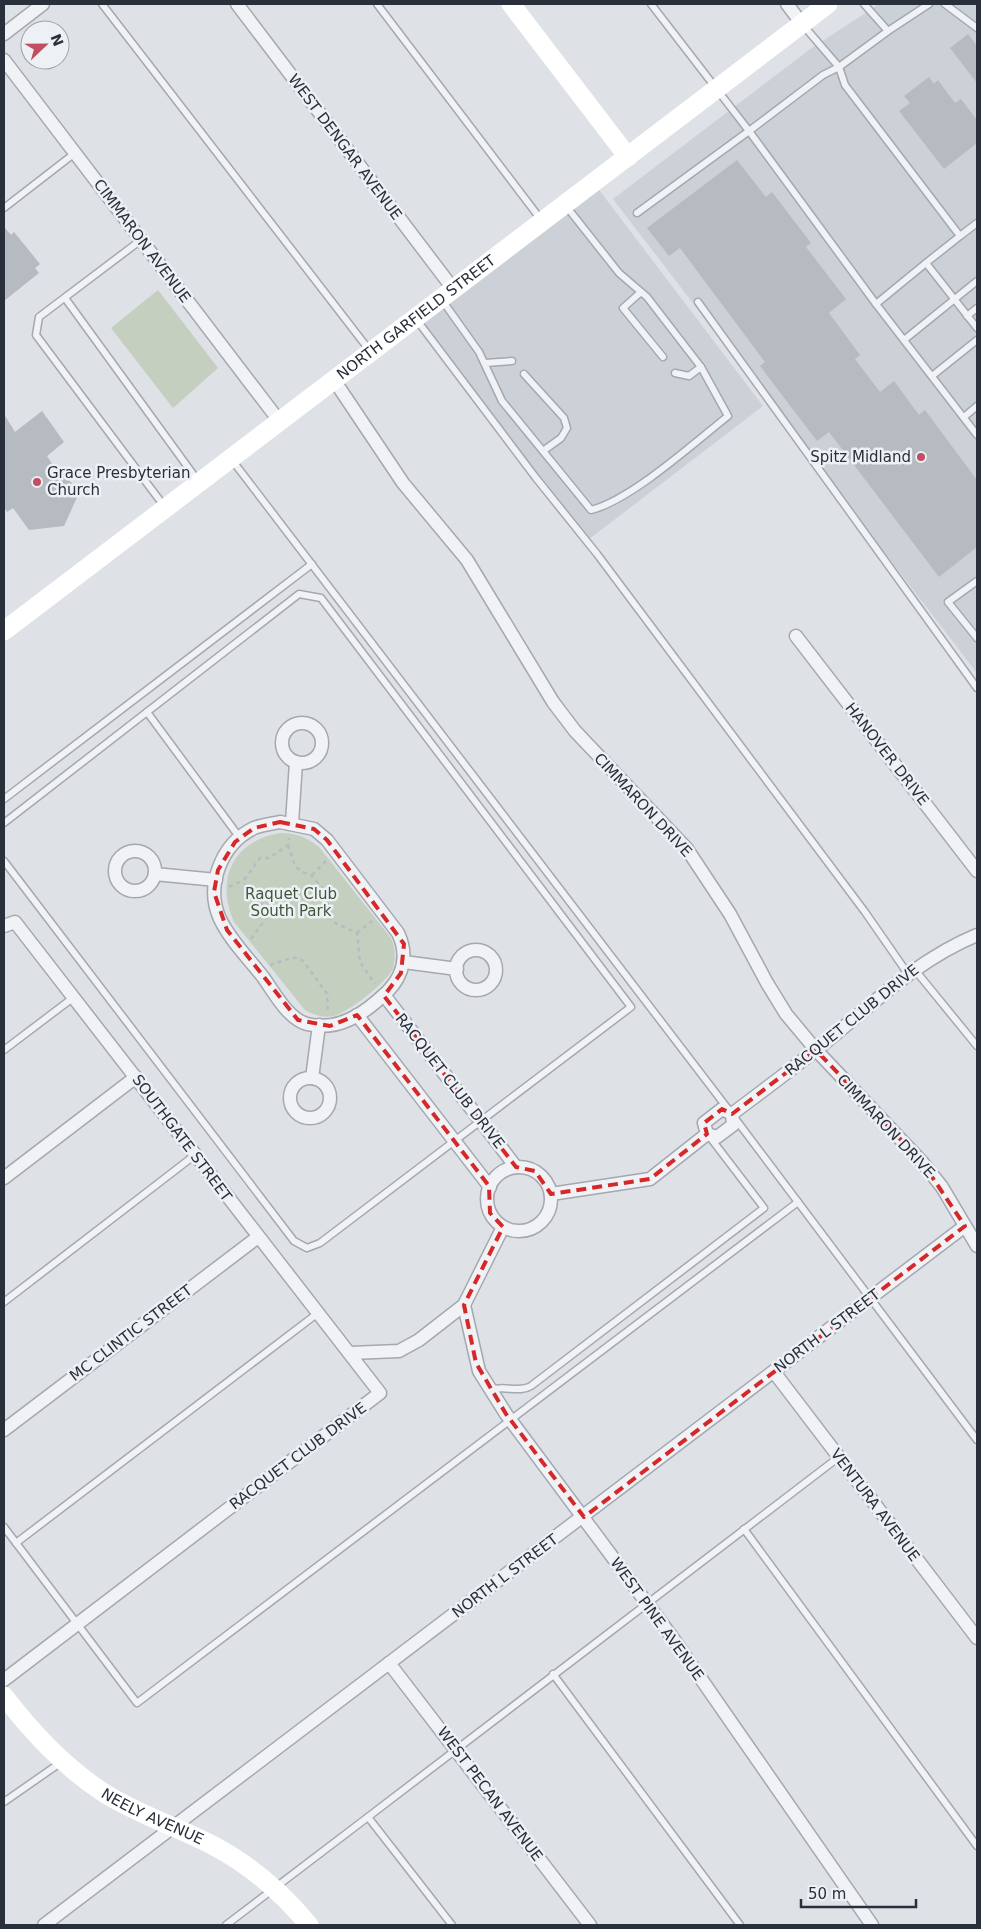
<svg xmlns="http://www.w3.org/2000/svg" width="981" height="1929" font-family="'DejaVu Sans',sans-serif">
<rect width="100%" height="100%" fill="#dee1e6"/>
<g fill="#ccd1d7">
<polygon points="879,4 977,4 977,673 613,199 809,50"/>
<polygon points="590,178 763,406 584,543 411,315"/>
</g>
<g fill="#c4cfc0">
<polygon points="158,290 218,368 173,408 111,328"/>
<path d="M280 833C296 833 306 837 319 847L391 938C395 948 396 957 393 968 389 981 347 1013 334 1016 324 1018 313 1015 305 1010L234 922C215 879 233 841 280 833Z"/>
</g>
<g fill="#b6bbc2">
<polygon points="968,34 977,46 977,83 950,48"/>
<polygon points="929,77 934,84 938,80 955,103 961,99 977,120 977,143 944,169 899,111 910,103 904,96"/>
<polygon points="737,160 766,197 772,192 811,243 806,247 846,299 829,313 860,355 855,359 880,392 894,381 919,415 925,410 977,480 977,547 939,577 829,432 817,441 760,366 765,362 680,248 669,256 647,228"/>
<polygon points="5,228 11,235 14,232 40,264 35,268 39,273 4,301"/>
<polygon points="42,411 64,442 47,456 57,471 62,470 79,493 64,526 29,530 13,508 7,512 4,507 4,414 15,432"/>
</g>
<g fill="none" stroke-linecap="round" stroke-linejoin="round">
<g stroke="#a4a8af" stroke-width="9">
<g id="lane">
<polyline points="102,4 370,351"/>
<polyline points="377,4 542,221"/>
<polyline points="651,4 749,131 823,75 839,67 845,85 960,236 977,223"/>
<polyline points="864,4 888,31 929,4"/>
<polyline points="945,4 977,28"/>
<polyline points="803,25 839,67 888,31"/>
<polyline points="4,208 75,153"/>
<polyline points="637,213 749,131 876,304"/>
<polyline points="960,236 926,263 977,328"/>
<polyline points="141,240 39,317 36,335 164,506"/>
<polyline points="926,263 876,304 977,435"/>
<polyline points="641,292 623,308 663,357"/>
<polyline points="65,298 198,481"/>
<path d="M442 300 479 352 502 401 591 510C631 500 694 443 728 416L701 367 647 297 619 273 566 206"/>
<polyline points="698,302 977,688"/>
<polyline points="967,316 977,308"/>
<polyline points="416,319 536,478 597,554 865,912 908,974"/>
<polyline points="904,340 977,281"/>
<polyline points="485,363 512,361"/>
<polyline points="675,373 689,376 701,367"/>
<polyline points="524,374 564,418 567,428 561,438 543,451"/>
<polyline points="932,376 977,340"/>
<polyline points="964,417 977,406"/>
<polyline points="232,460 728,1109"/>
<polyline points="977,581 948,602 977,638"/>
<polyline points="147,712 240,838"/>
<polyline points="4,799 312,564"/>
<polyline points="4,823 299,594 321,598 631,1007 320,1243 307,1248 294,1241 4,861"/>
<polyline points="915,970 977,1046"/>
<polyline points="4,1050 74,997"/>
<polyline points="734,1117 977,1440"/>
<polyline points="4,1302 195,1155"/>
<path d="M490 1390C503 1385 520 1393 531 1386L764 1208 709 1136"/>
<polyline points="4,1527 137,1703 798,1202"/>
<polyline points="744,1529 977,1846"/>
<polyline points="16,1543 318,1313"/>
<polyline points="553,1674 740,1925"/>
<polyline points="4,1802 60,1763"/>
<polyline points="226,1925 368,1817"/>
<polyline points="452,1925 368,1817 839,1457"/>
</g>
</g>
<g stroke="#a4a8af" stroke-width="15">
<g id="street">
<polyline points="237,4 454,290"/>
<polyline points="787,4 802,24"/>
<polyline points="4,34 43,4"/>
<polyline points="4,60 280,422"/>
<polyline points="334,380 403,483 467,560 553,702 575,731 687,849 730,914 767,983 786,1014 816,1050 922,1162 942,1187 977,1246"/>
<polyline points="796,636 977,871"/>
<circle cx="302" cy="743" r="20"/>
<path d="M280 822 314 829 327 840 398 933C408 954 404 975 387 992 365 1013 339 1032 307 1024 288 1019 274 992 263 977 249 959 230 940 220 919 205 886 221 844 254 828 262 825 271 824 280 822Z"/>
<polyline points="292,823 296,762"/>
<circle cx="135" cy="871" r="20"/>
<polyline points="155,874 216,880"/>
<polyline points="4,926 15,922 380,1393 4,1680"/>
<circle cx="476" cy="970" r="20"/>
<polyline points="404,962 457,969"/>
<polyline points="384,995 516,1167"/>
<polyline points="357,1015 490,1187"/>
<polyline points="312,1078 319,1025"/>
<circle cx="310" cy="1098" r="20"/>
<path d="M732 1114C765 1089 799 1064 832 1037 878 999 921 958 977 935"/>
<polyline points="707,1134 704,1123 722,1109 732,1114"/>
<polyline points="707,1134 717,1137 733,1125 732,1114"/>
<circle cx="519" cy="1199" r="32"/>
<polyline points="4,1178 136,1077"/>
<polyline points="551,1194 650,1179 707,1134"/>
<polyline points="464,1305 479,1371 506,1414 672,1637 872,1925"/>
<polyline points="350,1353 399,1351 419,1340 464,1305 503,1227"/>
<polyline points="774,1372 977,1638"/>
<polyline points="4,1430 258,1237"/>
<polyline points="389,1663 590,1925"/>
<polyline points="44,1925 965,1226"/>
</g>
</g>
<g stroke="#b8bcc1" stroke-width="2.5" stroke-dasharray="4 4" stroke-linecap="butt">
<polyline points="288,845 295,866 302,872 311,875 324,890 327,896 329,917 333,922 357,933 360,962 375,984"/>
<polyline points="312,875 326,861"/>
<polyline points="229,887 244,880"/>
<polyline points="357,933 372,921"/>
<polyline points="251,939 267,917 263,906 246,887 244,880 260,858 269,858 288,845 289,838"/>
<polyline points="270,965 291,958 299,958 304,962 327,994 328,1012"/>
</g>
<use href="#lane" stroke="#f0f2f5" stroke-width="6"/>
<use href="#street" stroke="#f0f2f5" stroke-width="12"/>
<g stroke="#fff" stroke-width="19">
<polyline points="511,4 628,157"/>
<path id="s1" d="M4 631 828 4"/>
<path id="s2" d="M4 1696C33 1734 64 1767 104 1793 139 1815 178 1827 214 1846 250 1865 283 1894 309 1925"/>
</g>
</g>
<path fill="none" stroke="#d62828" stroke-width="4" stroke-dasharray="10 6" stroke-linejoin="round" d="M280 822 314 829 327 840 404 944 401 973 384 996 516 1167 535 1171 551 1194 650 1179 707 1134 704 1123 717 1113 722 1109 732 1114 816 1050 922 1162 965 1226 584 1517 506 1414 476 1363 464 1305 503 1227 490 1213 489 1186 357 1015 330 1026 298 1020 227 930 214 892 218 870 235 842 254 828Z"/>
<g fill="#c14e61" stroke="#edf0f4" stroke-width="2">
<circle cx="921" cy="457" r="5"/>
<circle cx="37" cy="482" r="5"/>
</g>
<g text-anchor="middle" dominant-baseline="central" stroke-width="5" stroke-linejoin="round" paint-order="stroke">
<g font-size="15" fill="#29303b" stroke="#edf0f4">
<text transform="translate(345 147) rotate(53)">WEST DENGAR AVENUE</text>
<text transform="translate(142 241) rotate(53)">CIMMARON AVENUE</text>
<text stroke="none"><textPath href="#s1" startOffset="518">NORTH GARFIELD STREET</textPath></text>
<text transform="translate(887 754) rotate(52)">HANOVER DRIVE</text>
<text transform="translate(643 805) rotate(47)">CIMMARON DRIVE</text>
<text transform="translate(852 1020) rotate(-39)">RACQUET CLUB DRIVE</text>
<text transform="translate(450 1081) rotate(52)">RACQUET CLUB DRIVE</text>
<text transform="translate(886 1126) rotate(47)">CIMMARON DRIVE</text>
<text transform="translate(182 1138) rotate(53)">SOUTHGATE STREET</text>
<text transform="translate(827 1331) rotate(-37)">NORTH L STREET</text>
<text transform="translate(131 1333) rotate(-37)">MC CLINTIC STREET</text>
<text transform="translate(298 1456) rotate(-37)">RACQUET CLUB DRIVE</text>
<text transform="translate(875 1505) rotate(53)">VENTURA AVENUE</text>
<text transform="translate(505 1576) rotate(-37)">NORTH L STREET</text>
<text transform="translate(657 1619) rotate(54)">WEST PINE AVENUE</text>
<text transform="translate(490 1794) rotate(53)">WEST PECAN AVENUE</text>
<text stroke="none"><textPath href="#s2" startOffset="194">NEELY AVENUE</textPath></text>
</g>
<g font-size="15" fill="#29303b" stroke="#edf0f4" text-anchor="end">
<text x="911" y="457">Spitz Midland</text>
<text x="47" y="473" text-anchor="start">Grace Presbyterian<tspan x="47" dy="17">Church</tspan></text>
</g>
<g font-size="15" fill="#3e5637" stroke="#edf0f4">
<text x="291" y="894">Raquet Club<tspan x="291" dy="17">South Park</tspan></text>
</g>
</g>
<rect width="981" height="1929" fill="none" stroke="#29303b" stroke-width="10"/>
<g transform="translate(45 45) rotate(68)"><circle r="24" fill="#edf0f4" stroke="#9fa3aa"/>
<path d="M0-4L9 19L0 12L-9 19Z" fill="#c14e61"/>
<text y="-8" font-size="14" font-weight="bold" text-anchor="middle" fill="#29303b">N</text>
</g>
<path d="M801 1899v8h115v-8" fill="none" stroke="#29303b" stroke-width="2.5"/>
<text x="808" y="1899" font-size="15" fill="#29303b" stroke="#edf0f4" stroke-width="4" paint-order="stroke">50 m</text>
</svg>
